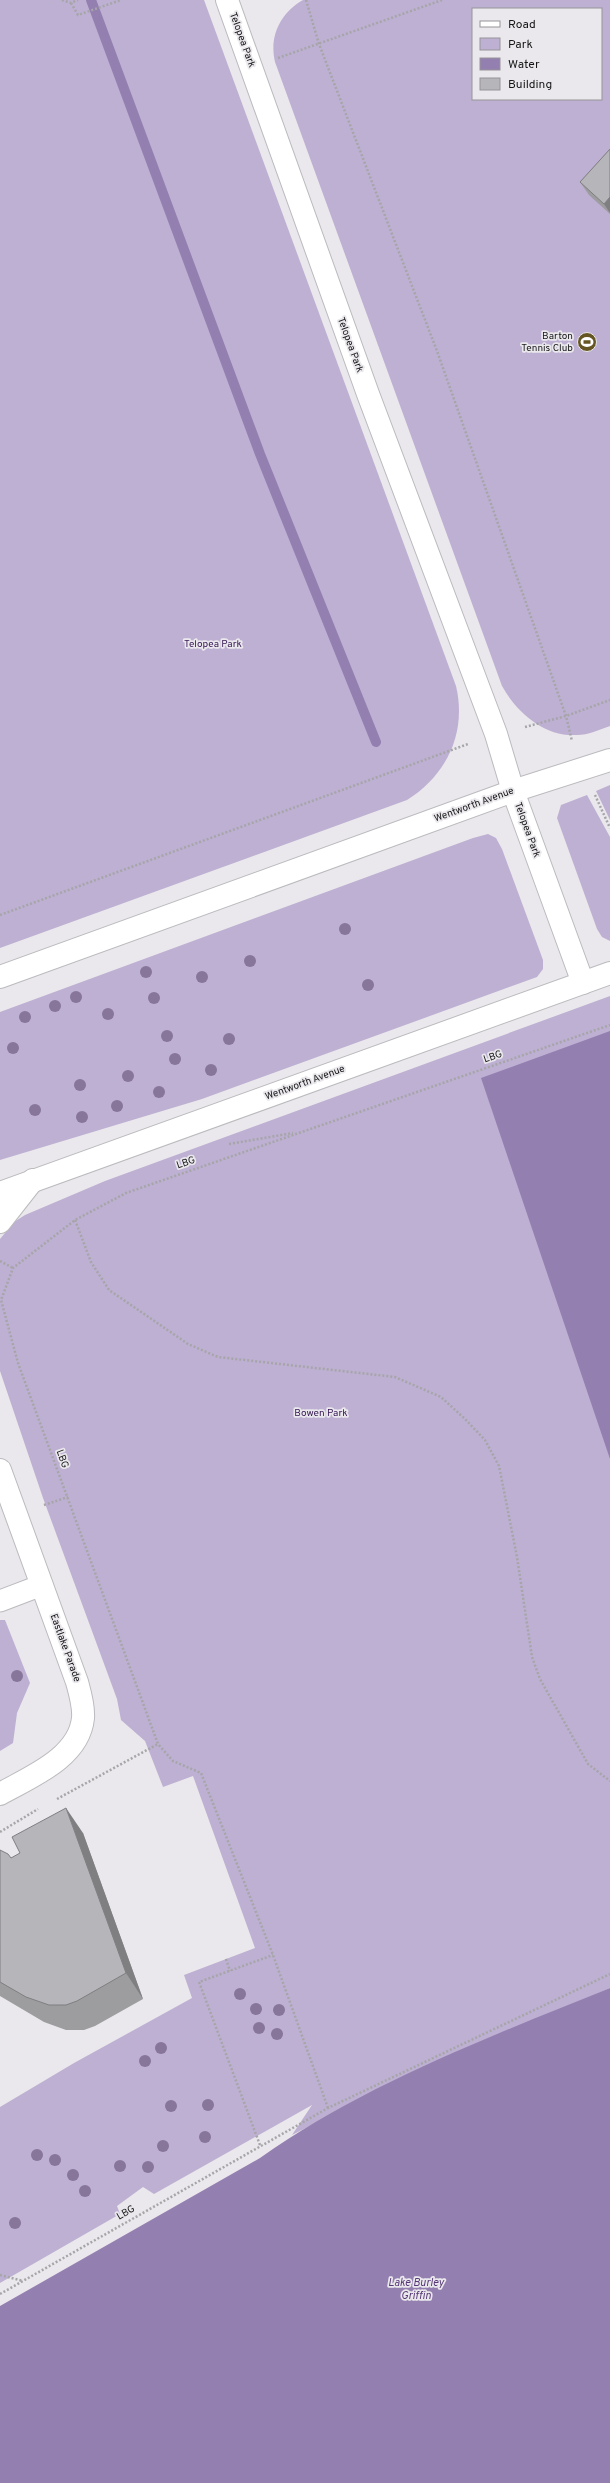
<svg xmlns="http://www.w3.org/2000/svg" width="610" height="2483" font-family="Overpass,sans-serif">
<rect width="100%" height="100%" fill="#eae8ec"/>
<g fill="#beb0d3" fill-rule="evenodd">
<path d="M0 0H204L456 686C467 732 447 775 407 800L0 948Z"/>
<path d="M303 0H610V726C599 730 588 735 577 735 545 737 517 713 502 686L275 62C269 37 280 13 303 0ZM473 9H601V99H473Z"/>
<polygon points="610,785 610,820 596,791"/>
<polygon points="587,795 610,837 610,941 602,937 597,929 557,818 561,805"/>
<polygon points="488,834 496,838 502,849 543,960 543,969 537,977 202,1099 0,1160 0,1012 473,838"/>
<polygon points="610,996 610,1988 429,2065 292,2135 312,2105 154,2194 143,2187 117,2206 120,2214 0,2283 0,2107 74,2063 192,1998 184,1975 255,1948 193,1776 163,1787 145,1741 121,1720 117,1699 43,1498 0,1371 0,1239 14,1222 25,1215 105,1181"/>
<polygon points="0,1620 5,1620 30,1683 17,1713 13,1743 0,1751"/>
</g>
<g fill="#947fb1">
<polygon points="610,1031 610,1459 481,1078"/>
<path d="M610 1988V2483H0V2306L260 2158C364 2084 492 2036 610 1988Z"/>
</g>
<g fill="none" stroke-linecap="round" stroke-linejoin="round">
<polyline stroke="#947fb1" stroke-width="10" points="91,0 260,454 376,742"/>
<g stroke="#bbbabe" stroke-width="23">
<polyline id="lane" points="0,1601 42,1585"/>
</g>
<g stroke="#bbbabe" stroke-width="24">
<g id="street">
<polyline points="0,1222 33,1180"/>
<path d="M0 1470 77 1682C80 1693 84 1706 83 1718 79 1758 30 1777 0 1794"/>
</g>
</g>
<g stroke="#bbbabe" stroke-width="24">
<g id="secondary">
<polyline points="227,0 368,394 496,734 513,791 583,983"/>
<polyline points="0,977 513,791 610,760"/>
<polyline points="0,1193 610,973"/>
</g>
</g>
<g stroke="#a6a5a8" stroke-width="2.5" stroke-dasharray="2 2" stroke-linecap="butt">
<polyline points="62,0 71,3 78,0"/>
<polyline points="306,0 319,44 437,351 566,716 572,741"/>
<polyline points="71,3 78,15 121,0"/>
<polyline points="278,58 442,0"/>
<polyline points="525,727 566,716 610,700"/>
<polyline points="595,795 610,828"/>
<polyline points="0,915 468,744"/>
<polyline points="229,1144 293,1133"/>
<polyline points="75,1220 91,1262 109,1290 188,1344 218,1357 395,1377 441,1397 465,1419 485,1440 499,1466 517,1557 532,1657 540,1679 588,1764 610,1781"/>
<polyline points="0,1261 13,1268"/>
<polyline points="44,1505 68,1497"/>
<polyline points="57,1799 158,1744"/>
<polyline points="0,1832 38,1809"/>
<polyline points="226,1959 230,1971"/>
<polyline points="328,2108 273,1955 201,1773 173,1761 158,1744 18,1363 1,1300 13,1268 75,1220 126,1193 610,1025"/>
<polyline points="260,2145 199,1982 273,1955"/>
<polyline points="0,2275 23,2281"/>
<polyline points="0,2294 328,2108 610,1974"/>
</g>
<use href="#lane" stroke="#fff" stroke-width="21"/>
<use href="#street" stroke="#fff" stroke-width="22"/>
<use href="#secondary" stroke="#fff" stroke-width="22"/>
</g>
<g fill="#877699">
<circle cx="345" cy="929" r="6"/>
<circle cx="250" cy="961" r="6"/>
<circle cx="146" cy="972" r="6"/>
<circle cx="202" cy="977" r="6"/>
<circle cx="368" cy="985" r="6"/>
<circle cx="76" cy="997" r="6"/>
<circle cx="154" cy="998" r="6"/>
<circle cx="55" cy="1006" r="6"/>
<circle cx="108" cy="1014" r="6"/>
<circle cx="25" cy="1017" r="6"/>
<circle cx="167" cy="1036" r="6"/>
<circle cx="229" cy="1039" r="6"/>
<circle cx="13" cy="1048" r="6"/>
<circle cx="175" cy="1059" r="6"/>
<circle cx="211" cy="1070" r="6"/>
<circle cx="128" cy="1076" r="6"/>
<circle cx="80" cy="1085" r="6"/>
<circle cx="159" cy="1092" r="6"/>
<circle cx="117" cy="1106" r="6"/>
<circle cx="35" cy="1110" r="6"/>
<circle cx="82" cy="1117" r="6"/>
<circle cx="17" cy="1676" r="6"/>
<circle cx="240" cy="1994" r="6"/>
<circle cx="256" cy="2009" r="6"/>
<circle cx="279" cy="2010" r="6"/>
<circle cx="259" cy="2028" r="6"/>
<circle cx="277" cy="2034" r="6"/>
<circle cx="161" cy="2048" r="6"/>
<circle cx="145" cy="2061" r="6"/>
<circle cx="208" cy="2105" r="6"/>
<circle cx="171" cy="2106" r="6"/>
<circle cx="205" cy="2137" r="6"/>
<circle cx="163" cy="2146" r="6"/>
<circle cx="37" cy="2155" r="6"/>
<circle cx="55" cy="2160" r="6"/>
<circle cx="120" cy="2166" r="6"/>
<circle cx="148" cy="2167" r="6"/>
<circle cx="73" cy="2175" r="6"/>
<circle cx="85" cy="2191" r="6"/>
<circle cx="15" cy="2223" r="6"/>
</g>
<g fill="#9d9c9f">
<polygon points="610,149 610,214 589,195 580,182"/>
<polygon points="83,1833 143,1999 95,2026 84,2030 66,2030 44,2022 0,1996 0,1850 11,1858"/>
</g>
<g fill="#7f7f82">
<polygon points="610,197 610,213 604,204"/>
<polygon points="66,1808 83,1833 143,1999 126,1973"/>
</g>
<g fill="#b6b5b9" stroke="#7f7f82">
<polygon points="610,149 610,197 604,204 580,182"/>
<polygon points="66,1808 126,1973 77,2001 66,2005 49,2005 26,1997 0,1982 0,1850 8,1854 11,1858 20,1853 12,1837"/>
</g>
<defs>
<g id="stadium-disc" transform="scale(1)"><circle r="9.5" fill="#645522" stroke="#eae8ec"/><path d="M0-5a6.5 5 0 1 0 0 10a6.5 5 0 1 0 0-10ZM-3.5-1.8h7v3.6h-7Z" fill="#fff"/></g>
</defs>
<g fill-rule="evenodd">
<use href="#stadium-disc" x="587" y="342"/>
</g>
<g text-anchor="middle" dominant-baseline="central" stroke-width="3.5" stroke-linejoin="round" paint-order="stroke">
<g font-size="10" fill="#171718" stroke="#eae8ec">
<text transform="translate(242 40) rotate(70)">Telopea Park</text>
<text transform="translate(350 345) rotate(70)">Telopea Park</text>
<text transform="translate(474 805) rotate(-20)">Wentworth Avenue</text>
<text transform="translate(527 830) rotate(70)">Telopea Park</text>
<text transform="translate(493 1057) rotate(-19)">LBG</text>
<text transform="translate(305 1083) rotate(-20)">Wentworth Avenue</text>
<text transform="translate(186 1163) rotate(-19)">LBG</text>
<text transform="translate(62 1459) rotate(70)">LBG</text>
<text transform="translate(65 1648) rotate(70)">Eastlake Parade</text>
<text transform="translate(126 2213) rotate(-30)">LBG</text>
</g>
<g font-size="10" fill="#171718" stroke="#eae8ec" text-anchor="end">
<text x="573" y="336">Barton<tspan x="573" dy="12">Tennis Club</tspan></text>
</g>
<g font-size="10" fill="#361855" stroke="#eae8ec">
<text x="213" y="644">Telopea Park</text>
<text x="321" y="1413">Bowen Park</text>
</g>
<g font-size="11" font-style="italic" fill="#573979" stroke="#eae8ec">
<text x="416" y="2283">Lake Burley<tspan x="416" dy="13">Griffin</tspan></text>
</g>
</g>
<rect x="472" y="8" width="130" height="92" fill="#eae8ec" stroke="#969497"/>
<rect x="480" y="21" width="20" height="6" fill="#ffffff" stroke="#969497"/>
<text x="508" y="28" font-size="12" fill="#171718">Road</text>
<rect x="480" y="38" width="20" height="12" fill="#beb0d3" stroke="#969497"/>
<text x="508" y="48" font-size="12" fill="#171718">Park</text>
<rect x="480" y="58" width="20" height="12" fill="#947fb1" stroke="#969497"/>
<text x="508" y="68" font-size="12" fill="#171718">Water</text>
<rect x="480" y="78" width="20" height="12" fill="#b6b5b9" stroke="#969497"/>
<text x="508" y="88" font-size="12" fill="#171718">Building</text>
</svg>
